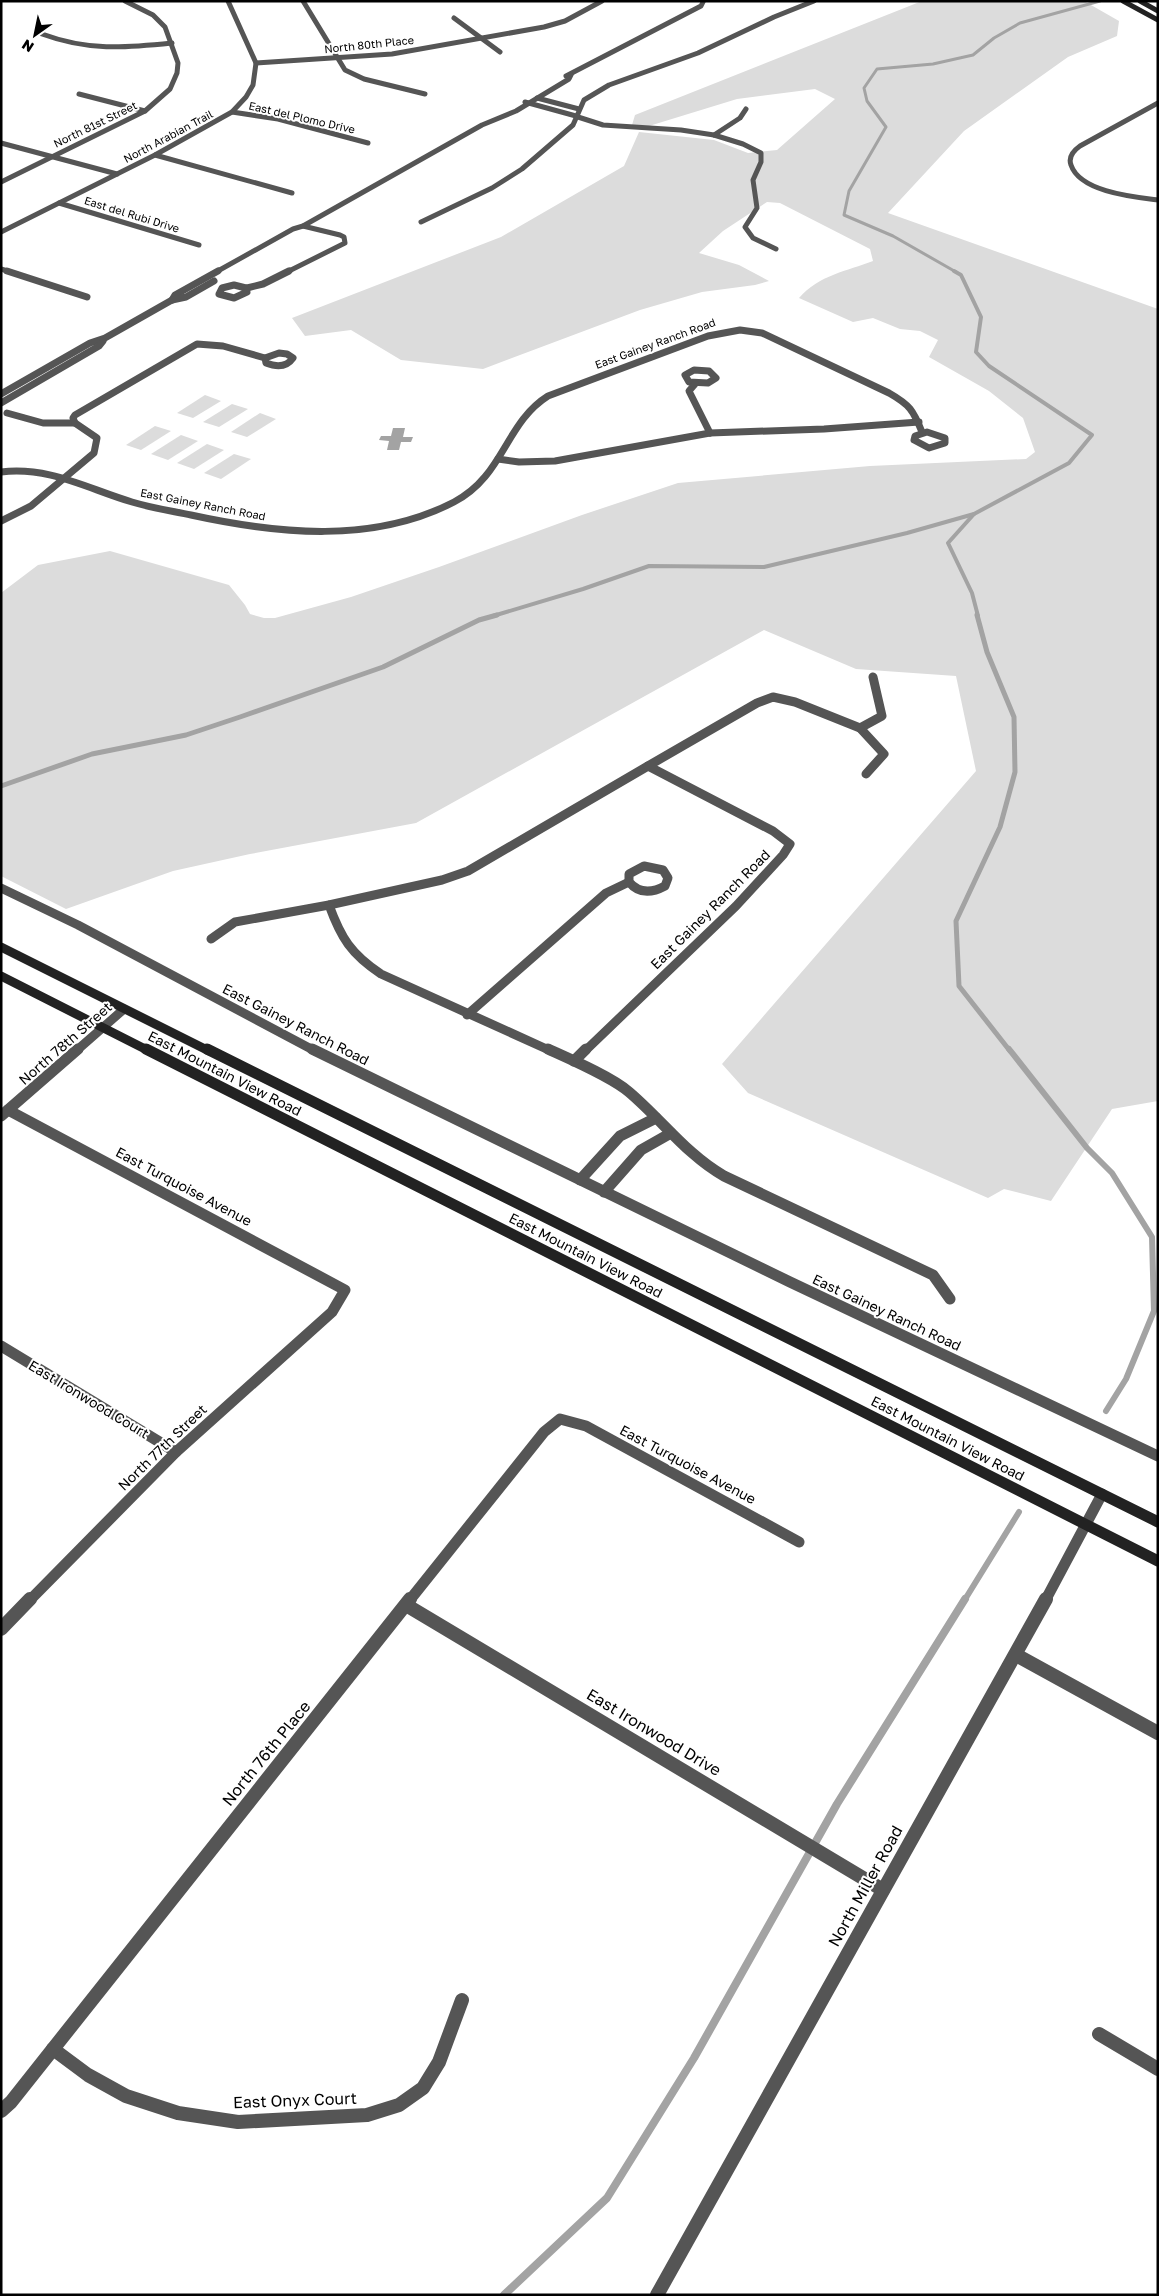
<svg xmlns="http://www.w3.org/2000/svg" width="1159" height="2296" font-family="'Golos Text',sans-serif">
<rect width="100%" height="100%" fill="#fff"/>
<g fill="#dcdcdc">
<path d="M922 1H1084L1119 21 1117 36 1068 57 964 131 888 213 1158 309V1101L1112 1109 1051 1201 1004 1189 988 1198 748 1093 722 1064 976 771 956 676 856 669 764 630 416 823 250 854 173 871 66 909 1 876V593L38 565 110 551 229 585 245 605 250 614 264 618H275L351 597 439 567 582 515 678 483 870 466 1026 459 1035 452 1023 418 989 391 929 357 938 340 920 331 900 329 873 318 853 322 799 298C819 275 847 271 873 261L870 249 780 203 767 202 723 231 699 253 739 265 769 281 755 285 702 292 640 310 483 369 401 360 351 330 305 336 292 318 501 237 624 166 639 132 714 140 748 153 777 150 835 99 815 89 737 99 649 126 632 125 635 115Z"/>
<polygon points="205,395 221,401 193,418 177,413"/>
<polygon points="232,404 248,409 219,427 203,422"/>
<polygon points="260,413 276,419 247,437 231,432"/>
<polygon points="155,426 171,431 141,450 126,445"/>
<polygon points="181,435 198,441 168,460 151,454"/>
<polygon points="207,444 224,450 194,469 177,463"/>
<polygon points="234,454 251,459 221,479 204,473"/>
</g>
<polygon fill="#a3a3a3" points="393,428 405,428 403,437 413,437 411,442 401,442 399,450 387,450 389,441 379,440 381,436 391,436"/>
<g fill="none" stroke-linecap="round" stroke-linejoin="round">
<polyline stroke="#a3a3a3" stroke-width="3" points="956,272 893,236 844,215 849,191 886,127 867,101 864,88 877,69 933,64 973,55 994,38 1020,23 1100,1"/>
<g stroke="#a3a3a3" stroke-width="4">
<polyline points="954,271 961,275 981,317 976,352 989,366 1092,435 1069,463 974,514 948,543 972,593 978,616"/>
<polyline points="493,616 583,589 649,566 764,567 907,533 974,514"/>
</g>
<g stroke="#a3a3a3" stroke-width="5">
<polyline points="977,615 987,652 1014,717 1015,772 1000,827 956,921 959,986 1010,1051"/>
<polyline points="1,786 92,754 186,735 240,717 383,667 479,620 497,615"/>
</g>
<g stroke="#a3a3a3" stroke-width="6">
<polyline points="1009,1049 1087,1148 1112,1173 1152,1237 1154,1311 1126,1379 1106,1411"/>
<polyline points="964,1601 1019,1512"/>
</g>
<polyline stroke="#a3a3a3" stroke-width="8" points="504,2295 607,2198 694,2058 837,1804 965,1599"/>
<g stroke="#555" stroke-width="5">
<polyline points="303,1 345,70 364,79 425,94"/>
<polyline points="454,18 500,52"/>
<path d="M42 34C88 51 124 48 172 43"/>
<polyline points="256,63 392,54 544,27 565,21 602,1"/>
<polyline points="566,76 701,6 703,2"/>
<polyline points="79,94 145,111"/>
<polyline points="537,98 579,109"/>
<polyline points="525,102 576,116"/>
<path d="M1158 103 1080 146C1073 151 1068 157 1071 165 1080 192 1134 197 1158 200"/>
<polyline points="232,112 278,119 368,143"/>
<polyline points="578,117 603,125 681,130 714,135 743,144 761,153 761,162 753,180 757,208 745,227 753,238 776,249"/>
<polyline points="714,135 740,118 746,109"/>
<polyline points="1,143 117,174"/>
<polyline points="155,155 292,193"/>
<polyline points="1,182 145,111 170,89 177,73 178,63 165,27 153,15 125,1"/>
<polyline points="59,203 199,245"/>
<polyline points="421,222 492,188 522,169 573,125 584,100 609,85 698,53 774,17 814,1"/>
<polyline points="1,269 11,272"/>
<polyline points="216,272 293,229 303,226 482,125 516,111 569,79 571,75"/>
<polyline points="287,272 345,243 344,237 340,235 303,226"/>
</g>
<g stroke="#555" stroke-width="7">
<polyline points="7,271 87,297"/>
<polygon points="234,285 246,288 247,292 234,298 219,294 222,288"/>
<polyline points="247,288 263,284 289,271"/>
<polyline points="172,300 175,295 218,271"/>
<path d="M279 353 287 354 293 358C286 368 276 367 266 363L265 358Z"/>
<polygon points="694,370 709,371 716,378 708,383 689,382 685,375"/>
<polyline points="695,384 689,391 710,433"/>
<polyline points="1,394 90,343 105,338 172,300 186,297 214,281"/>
<polyline points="1,403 99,346 103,341"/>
<polyline points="7,413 43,423 75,423"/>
<polygon points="927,432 945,438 945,443 929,448 914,440 915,436"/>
<polyline points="498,459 519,462 555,461 710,433 824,429 919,422"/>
<path d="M1 472C49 466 88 489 132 502 152 508 172 511 191 515 278 534 373 544 454 502 504 476 505 423 548 396L708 336 740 330 762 333 889 393C910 405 913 410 922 432"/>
<polyline points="1,521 31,506 94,453 97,438 75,423 73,418 75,415 197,344 223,346 265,358"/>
</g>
<g stroke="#555" stroke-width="9">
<polyline points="866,774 884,754 860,728 882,716 873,677"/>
<path d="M644 866 663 870 668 878 665 886C652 893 639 894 629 882V874Z"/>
<polyline points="1,888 78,925 315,1051"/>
<path d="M329 905C341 938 351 954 381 974L551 1051"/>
<polyline points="211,939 235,922 329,905 442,880 468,871 648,766"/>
<polyline points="467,1015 606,893 629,882"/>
<polyline points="585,1051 736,906 783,855 790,844 773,831 648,766 757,703 773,697 795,702 860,728"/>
</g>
<g stroke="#555" stroke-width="11">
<polyline points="312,1049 790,1282 1158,1456"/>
<path d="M548 1049C570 1059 612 1077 629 1092 662 1120 687 1155 724 1176L933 1275 950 1299"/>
<polyline points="574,1061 586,1049"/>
<polyline points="8,1110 345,1290 332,1312 176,1452 29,1601"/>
<polyline points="580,1180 620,1136 656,1118"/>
<polyline points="604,1192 641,1150 671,1133"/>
<polyline points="1,1346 176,1452"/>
<polyline points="409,1601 544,1432 560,1419 586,1426 799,1542"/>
</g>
<g stroke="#555" stroke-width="14">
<polyline points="406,1605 883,1890"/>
<polyline points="1,1629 30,1599"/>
<polyline points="1016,1655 1158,1733"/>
<polyline points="1099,2034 1158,2069"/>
<polyline points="53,2049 88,2075 126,2096 178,2113 238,2122 367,2115 399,2105 423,2088 439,2062 462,2000"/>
<polyline points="1,2111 11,2102 410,1599"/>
</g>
<polyline stroke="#555" stroke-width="5" points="1,232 155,155 232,112 246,97 253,85 256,63 228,1"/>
<polyline stroke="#555" stroke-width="9" points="76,1051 124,1009"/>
<g stroke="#555" stroke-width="11">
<polyline points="1,1116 78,1049"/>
<polyline points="1045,1601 1102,1494"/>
</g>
<polyline stroke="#555" stroke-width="14" points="657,2295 1046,1599"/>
<g stroke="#222" stroke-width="5">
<polyline points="1123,1 1158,20"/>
<polyline points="1140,1 1158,11"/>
</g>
<g stroke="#222" stroke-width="9">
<polyline points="1,947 209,1051"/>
<polyline points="1,976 149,1051"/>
</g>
<g stroke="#222" stroke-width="11">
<polyline points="146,1049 1158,1561"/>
<polyline points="207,1049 1158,1522"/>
</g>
</g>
<g text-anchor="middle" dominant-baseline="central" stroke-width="4" stroke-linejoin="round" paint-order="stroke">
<g font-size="11" fill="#000" stroke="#fff">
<text transform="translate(369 44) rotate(-6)">North 80th Place</text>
<text transform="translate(302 117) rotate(13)">East del Plomo Drive</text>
<text transform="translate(95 124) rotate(-26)">North 81st Street</text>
<text transform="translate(168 136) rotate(-28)">North Arabian Trail</text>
<text transform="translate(132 214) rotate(17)">East del Rubi Drive</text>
<text transform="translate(655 343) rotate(-20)">East Gainey Ranch Road</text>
<text transform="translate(203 504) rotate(11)">East Gainey Ranch Road</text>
</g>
<g font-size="14" fill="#000" stroke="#fff">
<text transform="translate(710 909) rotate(-45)">East Gainey Ranch Road</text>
<text transform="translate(296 1024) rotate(27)">East Gainey Ranch Road</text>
<text transform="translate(65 1043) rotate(-41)">North 78th Street</text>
<text transform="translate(225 1073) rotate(27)">East Mountain View Road</text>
<text transform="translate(184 1186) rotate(28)">East Turquoise Avenue</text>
<text transform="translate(586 1255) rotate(27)">East Mountain View Road</text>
<text transform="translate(887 1312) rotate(25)">East Gainey Ranch Road</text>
<text transform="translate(89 1399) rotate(31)">East Ironwood Court</text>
<text transform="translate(948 1438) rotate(27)">East Mountain View Road</text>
<text transform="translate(162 1447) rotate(-44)">North 77th Street</text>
<text transform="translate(688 1464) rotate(28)">East Turquoise Avenue</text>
</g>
<g font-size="16" fill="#000" stroke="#fff">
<text transform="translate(654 1732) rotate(31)">East Ironwood Drive</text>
<text transform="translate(266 1753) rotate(-51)">North 76th Place</text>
<text transform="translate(865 1886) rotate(-61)">North Miller Road</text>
<text transform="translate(295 2100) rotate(-2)">East Onyx Court</text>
</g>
</g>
<rect width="1159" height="2296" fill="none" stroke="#000000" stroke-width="5"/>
<g transform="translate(35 35) rotate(213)" stroke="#ffffff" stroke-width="4" paint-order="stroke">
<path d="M0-4L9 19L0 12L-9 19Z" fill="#000000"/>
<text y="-8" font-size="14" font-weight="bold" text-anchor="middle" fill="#000000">N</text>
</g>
</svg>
